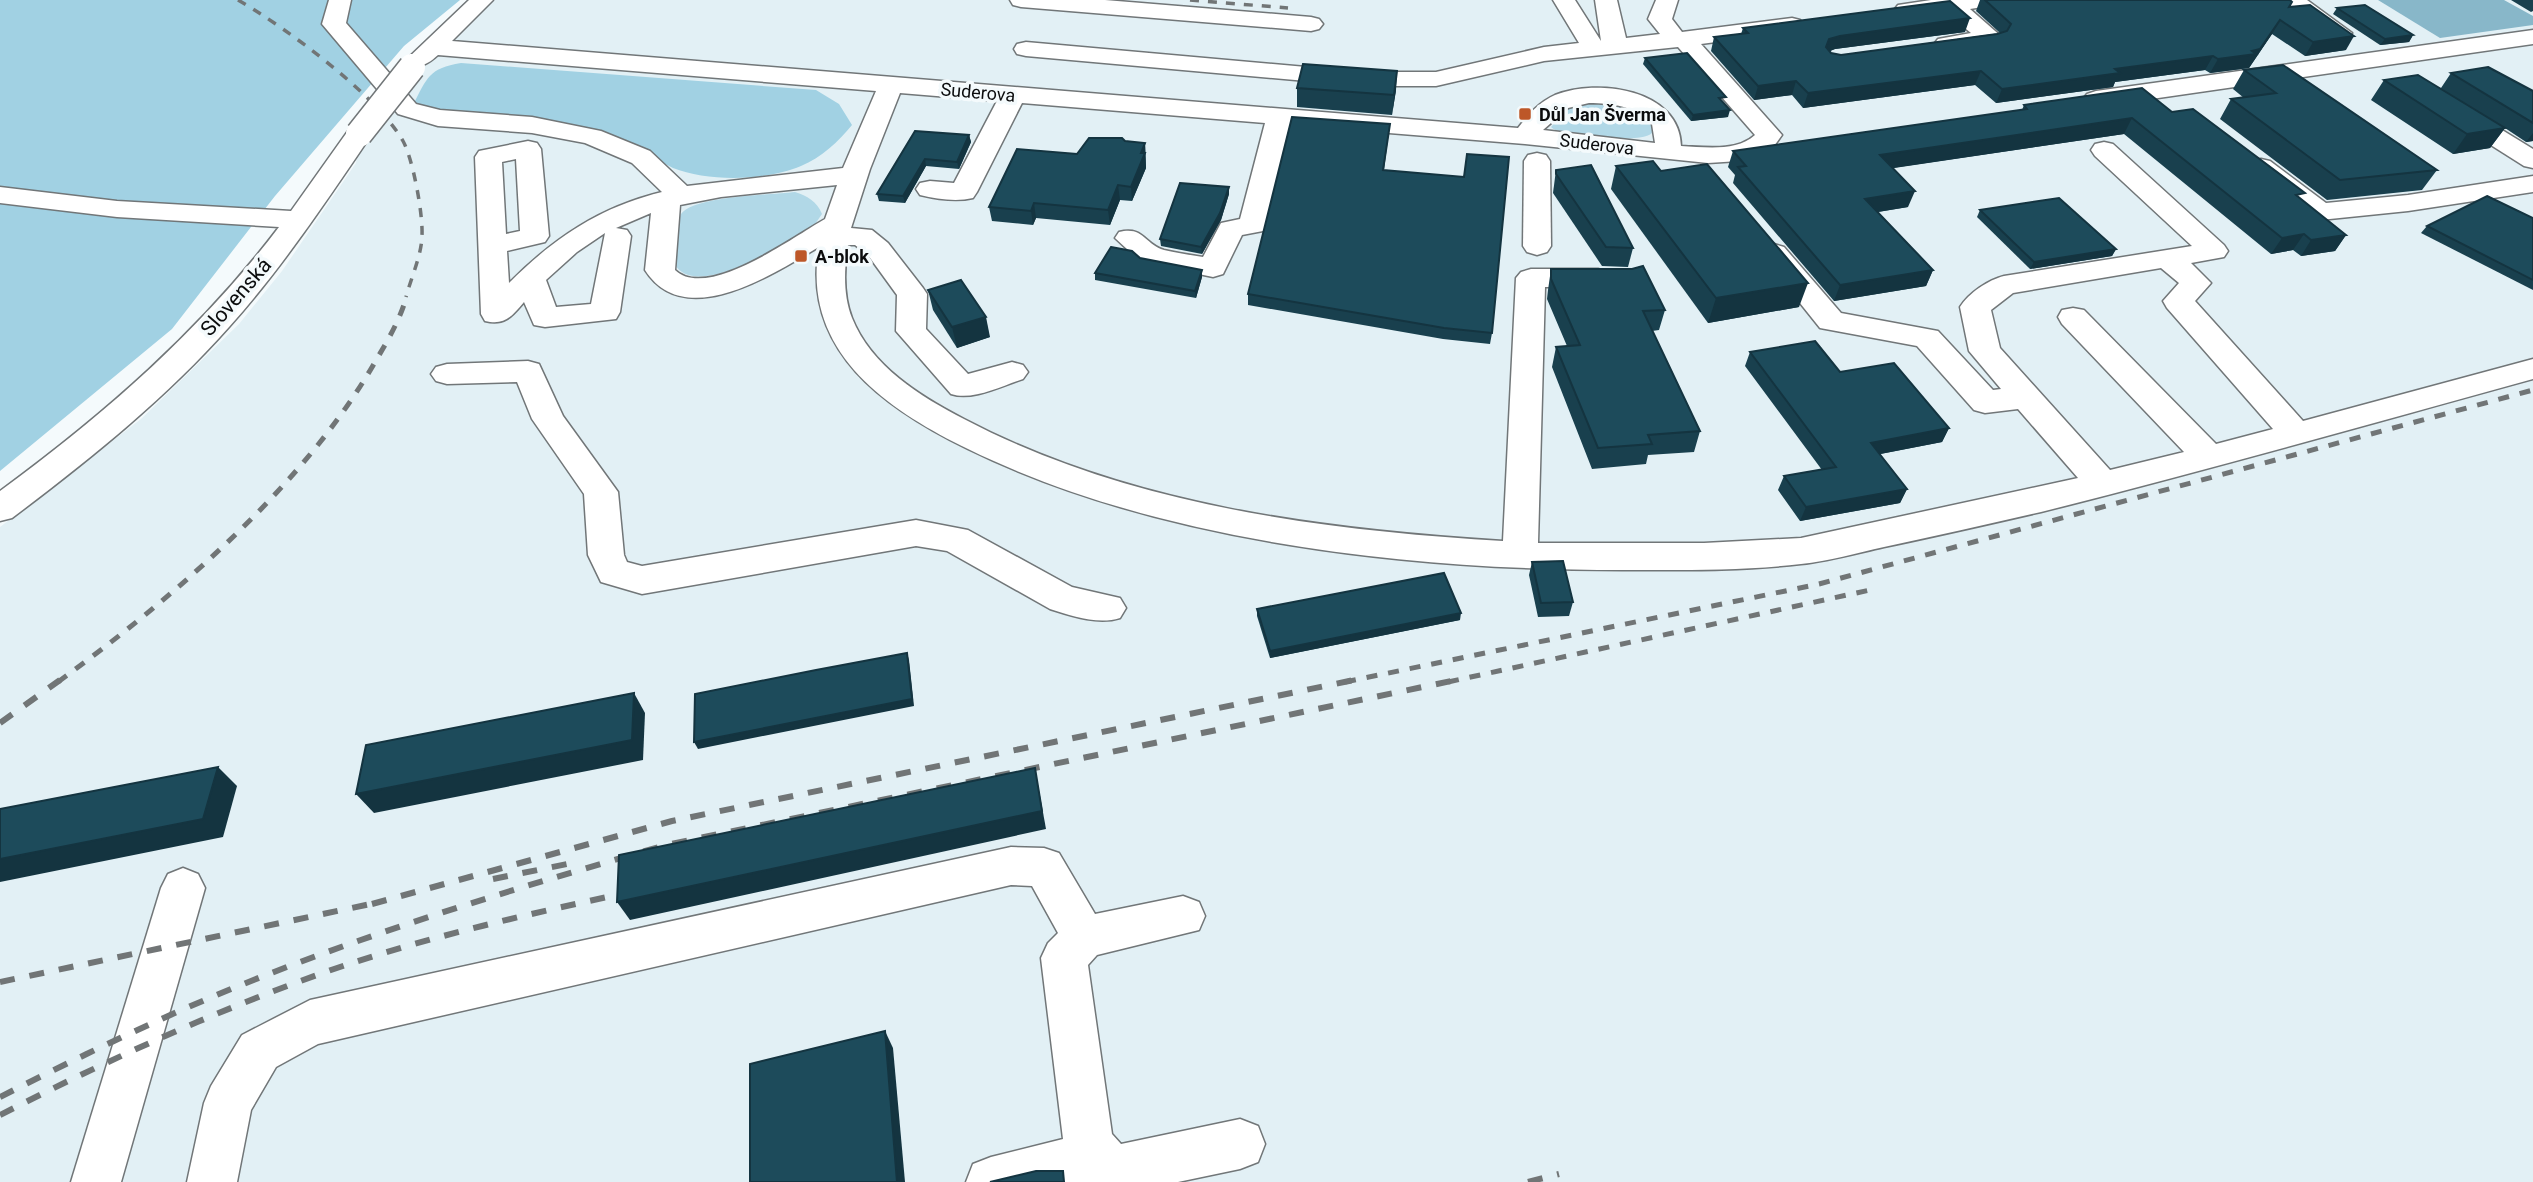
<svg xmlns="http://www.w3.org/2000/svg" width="2533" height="1182" font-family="Roboto,sans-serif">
<rect width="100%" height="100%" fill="#f4fafc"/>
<polygon fill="#e2f0f5" points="482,0 2533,0 2533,1182 0,1182 0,527 141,419 239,324 282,271 356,163 359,134"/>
<g fill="#b1d8e7">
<path d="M1595 101 1635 109 1653 123 1652 133C1641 144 1562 138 1551 127L1571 106Z"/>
<path d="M795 192C807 196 817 201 822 214L813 227C785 243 695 303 674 263 675 250 674 225 681 214 694 196 772 195 795 192Z"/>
</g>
<g fill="#a1d1e3">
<polygon points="0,0 460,0 404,46 275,196 172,329 0,471"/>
<path d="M461 63 816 90 839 104 852 125C839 141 821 158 801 166 766 181 708 182 673 168 662 163 651 155 640 148L413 105C427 78 429 68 461 63Z"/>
</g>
<polygon fill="#88b7c9" points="2378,0 2504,0 2533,16 2533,25 2440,38"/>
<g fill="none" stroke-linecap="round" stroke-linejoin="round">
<g stroke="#717678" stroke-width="3">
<g id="minor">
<path d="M329 0H351L346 23 416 104 440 110 532 117 601 131 650 151 687 186 843 168 876 91 438 55C428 64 423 67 410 64L407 59 469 0H493L452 41 1518 128C1528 115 1539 102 1555 95 1597 78 1680 89 1681 146 1705 147 1736 152 1755 135L1678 47 1544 61 1436 86H1362L1026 56 1017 54 1014 49 1017 44 1026 42 1362 72H1436L1544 47 1579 43 1553 0H1575L1601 41 1595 0H1617L1626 38 1660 34 1648 19 1656 0H1678L1672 19 1682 32 1792 18 1800 20 1804 25 1800 30 1792 32 1701 44 1782 135 1772 149 1761 155 1739 161 1708 163 1525 144 1290 125 1267 225 1263 231 1242 235 1223 274 1213 277 1141 262 1115 238 1119 232C1144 226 1144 244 1164 250 1177 253 1190 255 1203 257L1221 223 1240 219 1265 123 1022 103 977 192 973 198C956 202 937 199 920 195L916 189 920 183 930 181 954 183 997 101 900 93 870 169 851 228 872 230 888 243 923 288 927 294 926 329 968 374 1012 362 1023 365 1028 372 1023 379C1001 386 973 401 951 394L896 331 897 295 868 255 855 245H848C844 269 843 295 852 318 871 366 921 397 964 419 1127 505 1321 530 1503 541L1516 278 1521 272 1531 269H1598L1608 272 1613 278 1608 284 1598 287H1545L1538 543H1704L1801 538 2078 478 2018 409 1985 413 1974 410 1917 346 1820 328 1760 253 1764 247 1774 244 1784 247 1841 313 1938 331 1993 390 2001 389 1969 351 1960 307C1969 293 1988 280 2004 276L2192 246 2095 156 2091 150 2095 144 2104 142 2113 144 2224 245 2228 251 2224 257 2191 263 2211 283 2195 301 2303 421 2533 359V379C2369 424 2205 471 2041 512 1989 524 1937 536 1884 547 1857 553 1829 561 1801 564 1742 571 1681 570 1622 570 1412 570 1160 543 968 449 886 409 801 351 819 247 774 273 685 333 645 270L651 213 616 228 627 230 631 236 620 312 616 319 545 327 534 325 524 302C512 316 505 326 485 321L481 314 475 157 479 151 528 141 537 143 541 149 549 236 545 242 507 251 509 283C554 238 600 207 662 192L632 163 585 143 532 133 438 126 398 114 322 24ZM1589 103C1612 103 1635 106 1652 124L1655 143 1543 130 1568 108ZM516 159 520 231 506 234 502 162ZM837 185 825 219C793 237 707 301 675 270L680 205 721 197ZM605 233 591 304 556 307 546 280 577 252ZM2161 268 2179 283 2163 301 2167 308 2273 429 2216 444 2084 310 2073 308 2062 310 2058 317 2062 324 2184 452 2110 470 2000 348 1991 310 2013 293Z"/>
<polygon points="1010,0 1105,0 1311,17 1319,19 1323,24 1319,29 1311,31 1021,7 1013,5"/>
<path d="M1931 0H1998L1995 5 1970 9 2003 38 1999 43C1981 48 1956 54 1938 49L1934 44 1938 39 1971 33 1945 12 1906 17 1898 15 1894 10 1898 5Z"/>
<polygon points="2281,0 2307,0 2352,33 2348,38 2332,38"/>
<polygon points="2533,30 2533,44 2096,107 2087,104 2083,99 2087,94 2096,91"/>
<polygon points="2454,103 2463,106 2533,149 2533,168 2524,166 2445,116 2441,111 2445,106"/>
<path d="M359 126 368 128 372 134C327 200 282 268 229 327 165 399 89 460 12 518L0 521V491C105 414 200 331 279 227L117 217 0 203V187L117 201 291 211 350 128Z"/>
<polygon points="1537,153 1546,155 1550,161 1551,246 1547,252 1537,255 1527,252 1523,246 1524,161 1528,155"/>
<polygon points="2261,159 2270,161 2326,203 2408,195 2533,176 2533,192 2408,211 2320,220 2310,218 2252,173 2248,167 2252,161"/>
<path d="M528 361 539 364 563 416 618 492 624 555 627 562 642 566 916 520 968 530 1072 587 1120 598 1126 608 1120 618C1098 625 1072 616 1050 609L947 551 916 546 642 594 601 582 588 555 584 494 532 419 517 382 447 384 436 381 431 374 436 367 447 364Z"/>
<polygon points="1011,847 1044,848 1059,853 1095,914 1183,896 1199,902 1205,916 1199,930 1097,955 1088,965 1112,1134 1121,1144 1240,1119 1258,1126 1265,1144 1258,1162 1240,1169 1178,1182 966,1182 973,1164 991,1157 1063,1139 1041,958 1048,943 1058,933 1032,886 1011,885 318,1044 276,1067 251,1110 237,1182 187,1182 204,1103 211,1086 242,1035 310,1000"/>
<polygon points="183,868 198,874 205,888 121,1182 71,1182 161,888 168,874"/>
</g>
</g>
<use href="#minor" fill="#fff" fill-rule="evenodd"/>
<g stroke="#717576" stroke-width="3.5" stroke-dasharray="9 9" stroke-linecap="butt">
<path d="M238 0C285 27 377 95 403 141 413 159 423 214 422 235 422 254 411 278 406 297"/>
<polyline points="1190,0 1288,8"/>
</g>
<g stroke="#717576" stroke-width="5" stroke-dasharray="11 11" stroke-linecap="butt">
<path d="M58 682C173 598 304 486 375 362 388 340 400 320 407 295"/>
<polyline points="1345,682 1819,584 2533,390"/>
<polyline points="1448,682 1870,590"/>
</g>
<g stroke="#717576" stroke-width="6" stroke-dasharray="15 15" stroke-linecap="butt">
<polyline points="0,723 60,680"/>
<polyline points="493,879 572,863"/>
<polyline points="372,904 672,821 1354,680"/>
<polyline points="0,982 380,902"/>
<path d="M0 1097C79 1057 159 1018 241 985 380 929 523 886 666 845L1456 680"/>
<path d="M0 1115C108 1060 217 1010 331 970 430 936 533 913 635 891"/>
<polyline points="1528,1182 1559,1174"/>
</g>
<g stroke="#717678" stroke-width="29" stroke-linecap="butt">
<polyline id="minor-bridge" points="359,134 412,67"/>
</g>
<use href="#minor-bridge" stroke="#fff" stroke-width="26"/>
</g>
<g fill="#19404e">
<polygon points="1980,0 2290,0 2289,7 2346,50 2305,56 2272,34 2249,68 2210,73 2205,70 2115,82 2113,87 1996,103 1975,85 1803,108 1792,95 1754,100 1711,51 1714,37 1741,34 1743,28 1965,32 1835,49 1830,51 1831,53 1841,55 2000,33 1976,11"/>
<polygon points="2511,0 2533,0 2533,11 2531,12"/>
<polygon points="2337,8 2413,35 2409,42 2380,45 2333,14"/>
<polygon points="1645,58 1724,103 1728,117 1691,121 1643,64"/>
<polygon points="2244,70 2437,170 2422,190 2327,200 2220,119 2231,99 2244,98 2233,89"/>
<polygon points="2451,73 2533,91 2533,141 2526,142 2505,128 2490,148 2453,154 2371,100 2384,80 2441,88"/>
<polygon points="1297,88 1396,90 1392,115 1297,107"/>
<polygon points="2024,105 2172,112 2301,199 2346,235 2335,251 2301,256 2293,250 2271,254 2124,134 1892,168 1908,207 1878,212 1933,270 1926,286 1834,301 1733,183 1735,175 1728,167 1733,151 2022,110"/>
<polygon points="1390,124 1384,170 1492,333 1490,344 1443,339 1248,305 1248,294"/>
<polygon points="915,131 969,135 971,142 959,169 926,166 905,203 879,201 877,194"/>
<polygon points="1125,141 1145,143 1146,168 1132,201 1120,200 1110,225 1036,218 1033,225 992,221 989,207 1077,154"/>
<polygon points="1616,166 1661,171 1799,307 1708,323 1611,189"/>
<polygon points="1556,170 1633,248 1628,267 1602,266 1553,193"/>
<polygon points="1229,187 1229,194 1221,220 1202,254 1161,246 1160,239"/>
<polygon points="1980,210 2116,249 2112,256 2030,269 1977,217"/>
<polygon points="2533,218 2533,290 2421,233 2427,226"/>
<polygon points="1140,258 1202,277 1196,298 1095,280 1095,273"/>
<polygon points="1551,269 1665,310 1659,330 1652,331 1700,431 1694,452 1648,455 1646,464 1592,469 1552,367 1556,347 1567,346 1547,299 1548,290"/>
<polygon points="928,290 990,337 957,348 933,310"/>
<polygon points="1750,352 1840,372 1949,428 1942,442 1880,454 1907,489 1900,503 1800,521 1778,490 1784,476 1822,470 1745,366"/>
<polygon points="1532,562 1573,602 1569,616 1538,617 1529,575"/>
<polygon points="1257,609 1460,620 1270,658 1257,616"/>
</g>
<g fill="#143440">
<polygon points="1970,18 1965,32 1835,49 1825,53 1829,39 1840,36"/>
<polygon points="2280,20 2272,34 2249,68 2210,73 2218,59"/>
<polygon points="2413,35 2409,42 2380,45 2385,39"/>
<polygon points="2354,36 2346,50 2305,56 2313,42"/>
<polygon points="2213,56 2205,70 2115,82 2113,87 1996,103 2002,89 2115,69"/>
<polygon points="1397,71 1396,90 1392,115 1394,95"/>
<polygon points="1981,71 1975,85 1803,108 1808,93"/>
<polygon points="1796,81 1792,95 1754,100 1758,86"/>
<polygon points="1730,110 1728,117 1691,121 1693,115"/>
<polygon points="2132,118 2124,134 1874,171 1880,155"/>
<polygon points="2505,128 2490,148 2453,154 2467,134"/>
<polygon points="2533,133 2533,141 2526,142"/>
<polygon points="969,135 971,142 959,169 957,162"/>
<polygon points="1145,143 1146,168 1132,201 1131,187"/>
<polygon points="925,159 926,166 905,203 903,196"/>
<polygon points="1118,185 1120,200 1110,225 1108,210"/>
<polygon points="1229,187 1229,194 1221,220 1202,254 1201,247"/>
<polygon points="1915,191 1908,207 1859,215 1865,199"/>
<polygon points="1034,203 1036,218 1033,225 1031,211"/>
<polygon points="2304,234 2293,250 2271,254 2282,238"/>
<polygon points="2346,235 2335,251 2301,256 2311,240"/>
<polygon points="2116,249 2112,256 2030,269 2034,262"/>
<polygon points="1202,270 1202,277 1196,298 1195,291"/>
<polygon points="1933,270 1926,286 1834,301 1840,285"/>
<polygon points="1808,283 1799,307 1708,323 1716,298"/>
<polygon points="986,317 990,337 957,348 952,327"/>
<polygon points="1949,428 1942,442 1865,457 1871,443"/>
<polygon points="1907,489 1900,503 1800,521 1806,507"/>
<polygon points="1461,613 1460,620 1270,658 1270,651"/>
<polygon points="907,653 909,660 914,706 698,749 694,742"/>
<polygon points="634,693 645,713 643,760 374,813 356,794"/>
<polygon points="218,767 237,786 223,837 0,882 0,859"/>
<polygon points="1035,768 1046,829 630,920 617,902"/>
<polygon points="885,1031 893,1048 905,1182 897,1182"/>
</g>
<g fill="#1d4b5b" stroke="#143440" stroke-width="2">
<polygon points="1985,0 2290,0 2292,2 2289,7 2310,5 2354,36 2313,42 2280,20 2260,49 2252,51 2256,54 2218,59 2213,56 2115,69 2120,73 2002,89 1981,71 1808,93 1796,81 1758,86 1714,37 1748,33 1743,28 1950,1 1970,18 1840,36 1829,39 1826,47 1831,53 1841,55 1997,34 2007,31 2011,24"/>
<polygon points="2365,5 2413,35 2385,39 2337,8"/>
<polygon points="1687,53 1726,97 1719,98 1730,110 1693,115 1645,58"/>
<polygon points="1303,64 1397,71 1394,95 1297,88"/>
<polygon points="2283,65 2437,170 2340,180 2231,99 2276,93 2244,70"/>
<polygon points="2488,67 2533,91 2533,123 2451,73"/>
<polygon points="2418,75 2505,128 2467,134 2384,80"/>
<polygon points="2142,88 2172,112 2193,109 2305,193 2296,195 2346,235 2311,240 2304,234 2282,238 2132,118 1880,155 1915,191 1865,199 1933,270 1840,285 1738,167 1746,166 1733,151 2027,109 2024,105"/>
<polygon points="1292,117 1390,124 1383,170 1464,177 1467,154 1509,157 1492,333 1444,328 1248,294"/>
<polygon points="915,131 969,135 957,162 925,159 903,196 877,194"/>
<polygon points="1089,138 1122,138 1125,141 1145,143 1141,153 1145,153 1131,187 1118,185 1108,210 1034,203 1031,211 989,207 1017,149 1077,154"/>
<polygon points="1653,161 1661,171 1707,164 1808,283 1716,298 1616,166"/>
<polygon points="1591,165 1633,248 1606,247 1556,174 1556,170"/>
<polygon points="1180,183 1229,187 1220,213 1201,247 1160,239"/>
<polygon points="2487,196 2533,218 2533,280 2427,226"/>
<polygon points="2059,198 2116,249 2034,262 1980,210"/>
<polygon points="1111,247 1132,251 1140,258 1202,270 1195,291 1095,273"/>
<polygon points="1643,266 1665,310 1643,311 1700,431 1648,435 1652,444 1598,448 1556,347 1580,345 1551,279 1551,269 1632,269"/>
<polygon points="961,280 986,317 952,327 928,290"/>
<polygon points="1815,341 1840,372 1894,363 1949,428 1871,443 1907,489 1806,507 1784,476 1836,467 1750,352"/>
<polygon points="1563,561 1573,602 1541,603 1532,562"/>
<polygon points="1444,573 1461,613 1270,651 1257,609"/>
<polygon points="907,653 912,699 694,742 695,694 816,670"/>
<polygon points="634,693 632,740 356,794 366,745"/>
<polygon points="218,767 203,819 0,859 0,809"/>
<polygon points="1035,768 1042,811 617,902 619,855"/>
<polygon points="885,1031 897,1182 750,1182 750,1064"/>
<polygon points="1036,1171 1063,1171 1064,1182 990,1182"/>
</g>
<g fill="#bd5728" stroke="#f4fafc" stroke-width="2.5">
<rect x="1518" y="107" width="14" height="14" rx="3.5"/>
<rect x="794" y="249" width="14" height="14" rx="3.5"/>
</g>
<g text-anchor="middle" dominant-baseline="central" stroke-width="7" stroke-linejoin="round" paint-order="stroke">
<g font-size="18" fill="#0b0c0d" stroke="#f4fafc">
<text transform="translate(978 92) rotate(5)">Suderova</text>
<text transform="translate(1597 144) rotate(7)">Suderova</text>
</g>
<g font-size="18" font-weight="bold" fill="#0b0c0d" stroke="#f4fafc" text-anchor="start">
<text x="1539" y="114">Důl Jan Šverma</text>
<text x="815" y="256">A-blok</text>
</g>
<g font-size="21" fill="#0b0c0d" stroke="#f4fafc">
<text transform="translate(236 297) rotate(-49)">Slovenská</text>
</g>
</g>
</svg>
